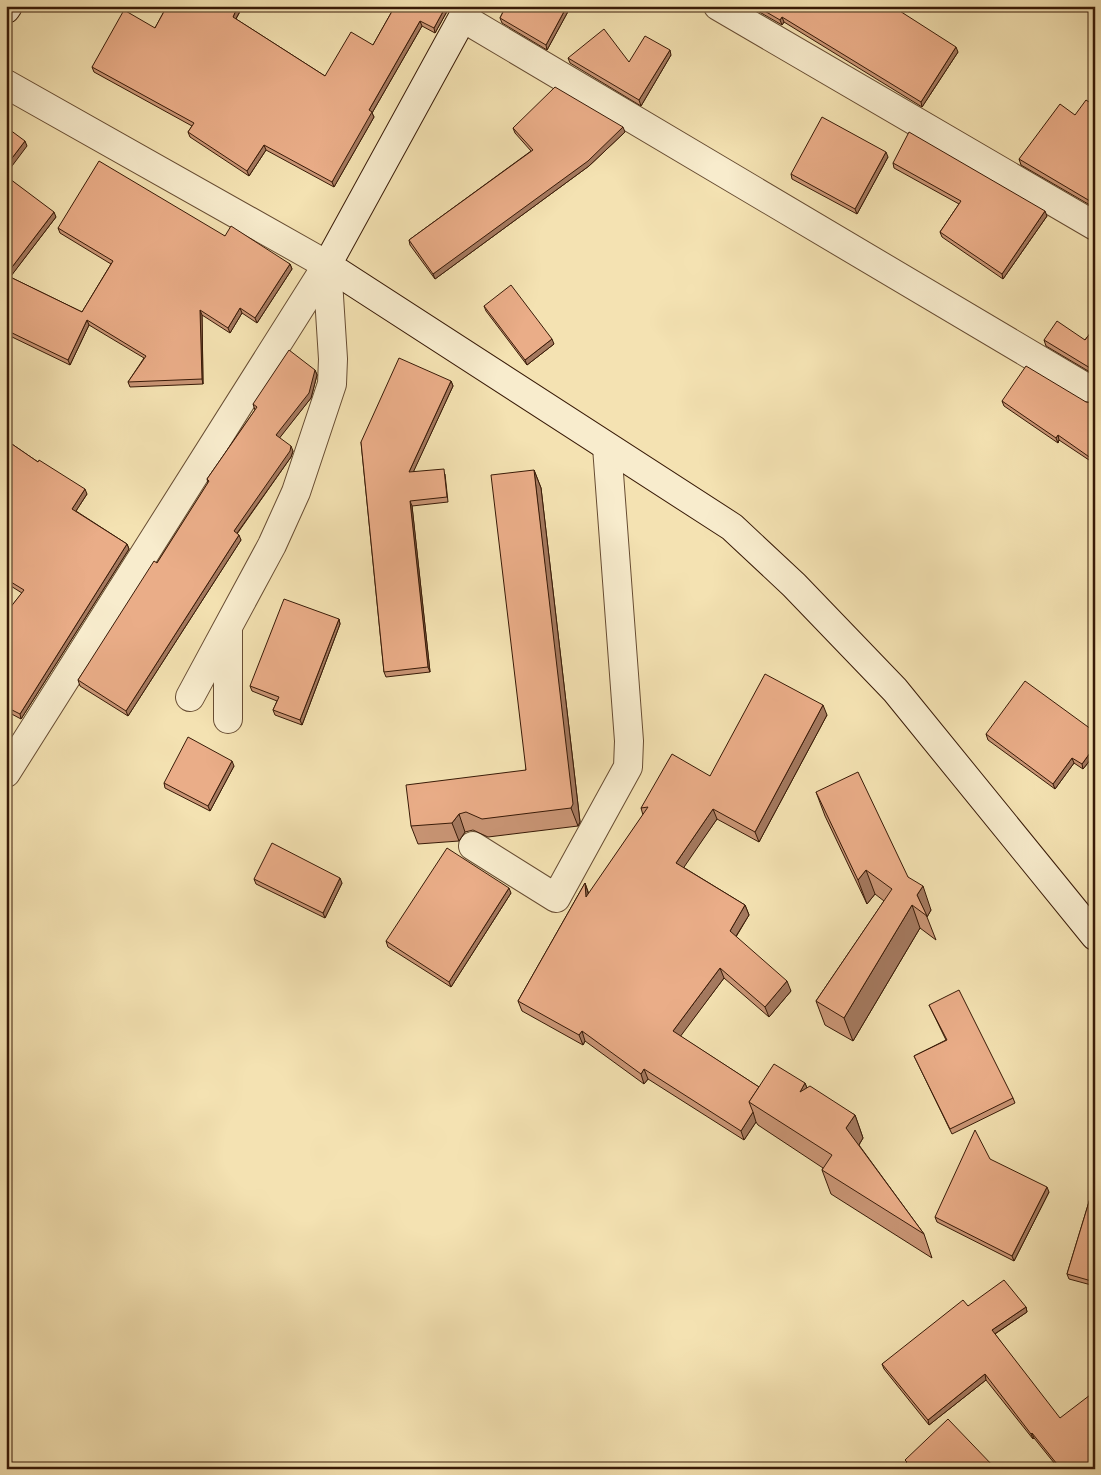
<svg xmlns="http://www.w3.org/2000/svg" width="1101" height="1475" font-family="'Sorts Mill Goudy',serif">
<rect width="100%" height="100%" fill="#f4e2b2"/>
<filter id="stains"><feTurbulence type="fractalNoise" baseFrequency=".004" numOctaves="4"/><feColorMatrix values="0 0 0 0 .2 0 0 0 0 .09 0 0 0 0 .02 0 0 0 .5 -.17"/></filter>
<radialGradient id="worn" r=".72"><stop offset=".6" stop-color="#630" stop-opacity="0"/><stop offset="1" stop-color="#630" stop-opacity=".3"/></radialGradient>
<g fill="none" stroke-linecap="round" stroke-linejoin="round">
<g stroke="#674c32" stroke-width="30">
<g id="minor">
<polyline points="718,6 1095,226"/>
<polyline points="463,18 1095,393"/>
<polyline points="6,84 327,265"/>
<polyline points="190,697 272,545 296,492 332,384 333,359 327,265"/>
<polyline points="228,719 228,631"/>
<polyline points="6,773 327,265"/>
<polyline points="473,846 556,898 628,767 629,741 607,447"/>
</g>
</g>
<g stroke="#381a07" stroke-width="30">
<g id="secondary">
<polyline points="469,6 327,265 732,527 794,585 895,690 1095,936"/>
<polyline points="6,9 8,6"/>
</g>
</g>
<use href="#minor" stroke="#f8eccd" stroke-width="28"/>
<use href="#secondary" stroke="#f8eccd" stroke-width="28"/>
</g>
<g fill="#c99575" stroke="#381a07">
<polygon points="167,6 243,6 236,19 325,76 373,45 395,6 450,6 435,33 422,26 372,113 374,117 334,187 266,150 249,176 190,137 188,132 192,126 94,72 92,67 155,28"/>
<polygon points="506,6 571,6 547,50 502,23 500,18"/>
<polygon points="749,6 892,6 958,52 922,107 784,22 782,25"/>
<polygon points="671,55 641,106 570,63 568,58 629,62"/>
<polygon points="1095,106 1095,208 1021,165 1019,159 1075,115"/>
<polygon points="513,128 625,132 589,166 435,279 410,245 409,240 531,151 515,133"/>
<polygon points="888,157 857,214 792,179 791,174"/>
<polygon points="893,163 1047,216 1003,279 942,237 940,232 959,204 894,168"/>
<polygon points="6,176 56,217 10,277 82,312 111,264 60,233 58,228 225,236 290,264 292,269 257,323 242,313 230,333 202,315 203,384 130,387 128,382 144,358 89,325 70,365 10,336 6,345"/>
<polygon points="484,306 554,344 527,365 486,311"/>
<polygon points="1095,327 1095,375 1046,346 1044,340 1085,340"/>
<polygon points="315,370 317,375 311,398 279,438 293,451 291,457 237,534 241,540 128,716 80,686 78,680 157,563 208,483 207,479 255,410 253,404"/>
<polygon points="451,381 453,386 413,472 445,474 448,502 412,506 430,672 386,677 384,672 361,442"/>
<polygon points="1002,401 1086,402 1095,403 1095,464 1059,440 1058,443 1004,406"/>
<polygon points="6,440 38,462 87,494 76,511 127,544 129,549 21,719 6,711 6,613 22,593 6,583"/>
<polygon points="534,470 541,488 580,822 578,826 488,837 473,830 465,832 459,841 418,844 411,826 526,770"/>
<polygon points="339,619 340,624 302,725 275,715 273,710 277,701 252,691 250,686"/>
<polygon points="827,715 759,842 717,819 683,867 745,905 749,915 736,937 791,991 769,1017 724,978 680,1036 759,1087 805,1083 807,1088 855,1115 863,1138 859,1145 924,1234 932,1258 831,1194 822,1170 823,1168 758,1125 756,1122 744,1140 648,1079 644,1084 585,1041 583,1045 522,1011 518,1001 585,883 589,894 643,815 641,808 710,776"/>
<polygon points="1095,732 1095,754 1083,769 1074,763 1055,789 988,740 986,734"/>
<polygon points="234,766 210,811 165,788 164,783"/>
<polygon points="816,792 908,877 931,910 927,917 936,940 920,928 853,1041 825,1025 816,1001 884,901 875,894 867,904 825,816"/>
<polygon points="254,879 342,883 325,918 256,884"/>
<polygon points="511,893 451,987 388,947 386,941"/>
<polygon points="929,1005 1013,1098 1015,1103 952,1134 914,1056 946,1040"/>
<polygon points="1095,1182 1095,1286 1069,1279 1067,1274"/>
<polygon points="1049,1192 1014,1261 937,1222 935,1217"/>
<polygon points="968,1306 1026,1307 1027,1312 995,1334 1095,1469 1059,1469 1034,1438 1033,1439 986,1380 929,1425 884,1369 882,1364"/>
</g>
<g fill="#a4795f" stroke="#381a07">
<polygon points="238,6 243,6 234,22 233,17"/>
<polygon points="446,6 450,6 435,33 434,28"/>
<polygon points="567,6 571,6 547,50 546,45"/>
<polygon points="782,17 784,22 782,25 780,20"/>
<polygon points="420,21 422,26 372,113 374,117 334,187 332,182 369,110"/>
<polygon points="956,47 958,52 922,107 921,102"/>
<polygon points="670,50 671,55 641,106 639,100"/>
<polygon points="623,127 625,132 589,166 435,279 433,274"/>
<polygon points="25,141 27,146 6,174 6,166"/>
<polygon points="264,145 266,150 249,176 247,171"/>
<polygon points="886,152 888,157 857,214 855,209"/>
<polygon points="1045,211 1047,216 1003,279 1002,274"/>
<polygon points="54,212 56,217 8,280 6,275"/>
<polygon points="290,264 292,269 257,323 255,318"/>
<polygon points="240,308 242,313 230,333 228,328"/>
<polygon points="200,310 202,315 203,384 202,379"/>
<polygon points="87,320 89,325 70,365 68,360"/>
<polygon points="8,331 10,336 6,345 6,336"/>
<polygon points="552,339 554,344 527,365 525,360"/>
<polygon points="315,370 317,375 311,398 278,440 276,435"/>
<polygon points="451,381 453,386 411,477 409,472"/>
<polygon points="1058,435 1059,440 1058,443 1056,438"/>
<polygon points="291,446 293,451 291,457 235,536 234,531"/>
<polygon points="534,470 541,488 580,822 578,826 571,808"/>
<polygon points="85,489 87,494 74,514 72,509"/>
<polygon points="410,501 412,506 430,672 428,667"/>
<polygon points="239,535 241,540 128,716 126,711"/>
<polygon points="127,544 129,549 21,719 20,714"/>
<polygon points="339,619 340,624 302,725 300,720"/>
<polygon points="823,705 827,715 759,842 755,832"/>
<polygon points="1095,746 1095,754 1083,769 1082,764"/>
<polygon points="1072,758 1074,763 1055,789 1053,784"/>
<polygon points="232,761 234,766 210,811 208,806"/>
<polygon points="713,809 717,819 680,873 676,863"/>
<polygon points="459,814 465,832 459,841 452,823"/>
<polygon points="866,870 875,894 867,904 858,880"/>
<polygon points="340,878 342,883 325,918 323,913"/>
<polygon points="585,883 588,893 590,907 586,897"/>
<polygon points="923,886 931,910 927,917 917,895"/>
<polygon points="509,888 511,893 451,987 449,982"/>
<polygon points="745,905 749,915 733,941 730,931"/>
<polygon points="912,905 920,928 853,1041 844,1018"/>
<polygon points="720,968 724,978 677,1041 673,1031"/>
<polygon points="787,981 791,991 769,1017 765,1007"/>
<polygon points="582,1031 585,1041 583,1045 579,1035"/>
<polygon points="644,1069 648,1079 644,1084 641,1074"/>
<polygon points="805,1083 814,1107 800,1092"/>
<polygon points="753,1112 756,1122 744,1140 741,1131"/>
<polygon points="855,1115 863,1138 855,1151 846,1128"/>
<polygon points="1047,1187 1049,1192 1014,1261 1012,1256"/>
<polygon points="1026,1307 1027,1312 993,1335 992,1330"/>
<polygon points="985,1374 986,1380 929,1425 928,1420"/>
<polygon points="1032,1433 1034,1438 1033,1439 1031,1434"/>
</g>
<g fill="#eaad88" stroke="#381a07">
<polygon points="167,6 238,6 233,17 325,76 351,32 373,45 395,6 446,6 434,28 420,21 369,110 372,112 332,182 264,145 247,171 188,132 194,123 92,67 124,10 155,28"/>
<polygon points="506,6 567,6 546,45 500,18"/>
<polygon points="756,6 892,6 956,47 921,102 782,17 780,20"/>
<polygon points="604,29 629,62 645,36 670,50 639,100 568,58"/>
<polygon points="555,87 623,127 588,161 433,274 409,240 533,150 513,128"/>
<polygon points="1086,100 1095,106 1095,204 1019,159 1060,104 1075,115"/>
<polygon points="822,117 886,152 855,209 791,174"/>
<polygon points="6,127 25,141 6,166"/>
<polygon points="909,132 1045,211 1002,274 940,232 961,201 893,163"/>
<polygon points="99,161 225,236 231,226 290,264 255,318 240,308 228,328 200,310 202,379 128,382 146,356 87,320 68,360 8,331 6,336 6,275 82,312 113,261 58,228"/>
<polygon points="6,176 54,212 6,275"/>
<polygon points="511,285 552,339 525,360 484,306"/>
<polygon points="1057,321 1085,340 1095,327 1095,371 1044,340"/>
<polygon points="289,350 315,370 309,393 276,435 291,446 290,451 234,531 239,535 126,711 78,680 154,561 157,563 209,481 207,479 257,407 253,404"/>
<polygon points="399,358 451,381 409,472 444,469 447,497 410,501 428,667 384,672 361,442"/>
<polygon points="1026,366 1086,402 1095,403 1095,461 1058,435 1056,438 1002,401"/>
<polygon points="6,440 38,462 39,460 85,489 72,509 127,544 20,714 6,707 6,613 24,590 6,579"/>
<polygon points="534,470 573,804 571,808 482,819 466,812 459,814 452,823 411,826 406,785 526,770 491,475"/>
<polygon points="284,599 339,619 300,720 273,710 279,697 250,686"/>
<polygon points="765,674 823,705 755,832 713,809 676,863 745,905 730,931 787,981 765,1007 720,968 673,1031 759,1087 749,1102 753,1112 741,1131 644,1069 641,1074 582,1031 579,1035 518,1001 585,883 586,897 648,807 641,808 672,754 710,776"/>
<polygon points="1025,681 1095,732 1095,746 1082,764 1072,758 1053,784 986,734"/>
<polygon points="188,737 232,761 208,806 164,783"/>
<polygon points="858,772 908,877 923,886 917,895 927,916 912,905 844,1018 816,1001 892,889 866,870 858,880 816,792"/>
<polygon points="272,843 340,878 323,913 254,879"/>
<polygon points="447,848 509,888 449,982 386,941"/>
<polygon points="959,990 1013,1098 950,1129 914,1056 947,1040 929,1005"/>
<polygon points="774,1064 805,1083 800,1092 810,1086 855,1115 846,1128 924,1234 822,1170 832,1155 749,1102"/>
<polygon points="975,1130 990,1159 1047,1187 1012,1256 935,1217"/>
<polygon points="1095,1182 1095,1282 1067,1274"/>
<polygon points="1004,1280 1026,1307 992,1330 1060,1418 1094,1392 1095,1393 1095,1467 1092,1469 1061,1469 1032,1433 1031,1434 985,1374 928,1420 882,1364 963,1300 968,1306"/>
<polygon points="948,1419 995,1468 900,1469 907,1462 905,1460"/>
</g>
<rect width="1101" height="1475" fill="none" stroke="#f4e2b2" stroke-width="25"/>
<rect x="8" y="8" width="1086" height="1460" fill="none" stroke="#381a07" stroke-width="2.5"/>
<rect x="12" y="12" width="1076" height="1450" fill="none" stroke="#381a07"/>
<rect width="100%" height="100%" filter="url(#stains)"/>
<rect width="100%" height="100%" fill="url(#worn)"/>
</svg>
